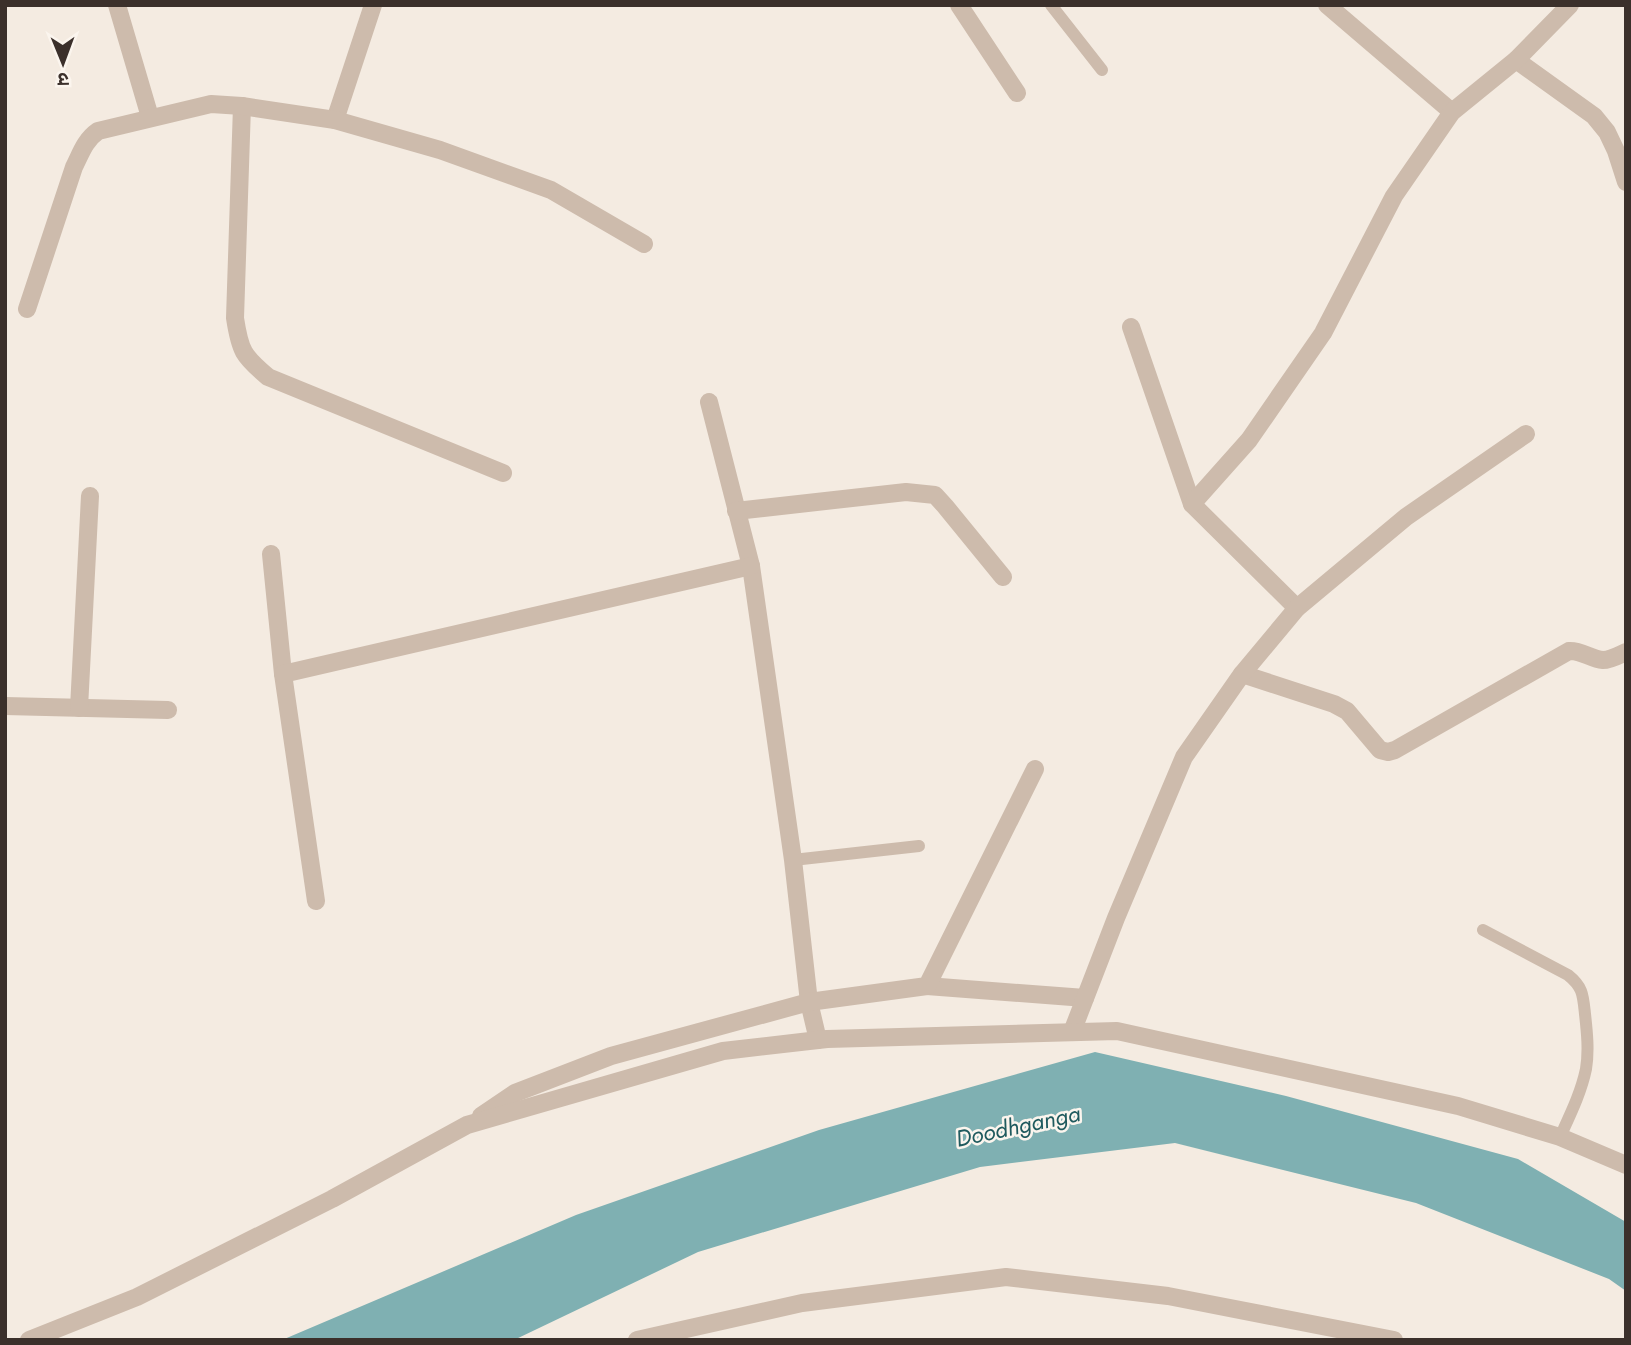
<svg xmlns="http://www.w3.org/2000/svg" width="1631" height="1345" font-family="Jost,'Noto Sans Devanagari',sans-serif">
<rect width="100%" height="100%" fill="#f4ebe1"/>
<polygon fill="#7fb0b2" points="1095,1052 1286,1096 1518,1159 1626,1222 1626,1291 1609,1279 1416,1203 1175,1143 980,1167 698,1252 514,1340 282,1340 576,1215 819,1130"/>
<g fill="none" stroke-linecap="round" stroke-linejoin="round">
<g stroke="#cdbbac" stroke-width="12">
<polyline points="1051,5 1102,70"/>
<polyline points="793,860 919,846"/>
<path d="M1483 930 1568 975C1583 987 1583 995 1585 1014 1587 1032 1589 1051 1586 1069 1581 1093 1570 1115 1560 1137"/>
</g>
<g stroke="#cdbbac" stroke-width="18">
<polyline points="117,5 150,117"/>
<polyline points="959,5 1017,93"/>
<polyline points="1327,5 1452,112"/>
<polyline points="1516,60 1594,116 1607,132 1616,151 1626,182"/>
<path d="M242 106 235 318C240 351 243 356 268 377L503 473"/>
<polyline points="335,120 373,5"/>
<path d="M27 309 74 167C81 153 85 140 98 131L211 104 242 106 335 120 440 150 551 190 644 244"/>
<polyline points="1131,327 1192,504 1297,608"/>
<polyline points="709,402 751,566 793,860 809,1002 818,1040"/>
<polyline points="1192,504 1249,440 1323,333 1394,196 1452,112 1516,60 1570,5"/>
<polyline points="736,511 906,492 935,495 945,506 1003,577"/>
<polyline points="271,554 283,674 316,901"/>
<polyline points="283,674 751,566"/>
<path d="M1242 674 1334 704 1347 711 1380 750 1388 752 1395 750 1569 651C1581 650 1591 659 1603 660 1611 660 1619 655 1626 652"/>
<polyline points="5,706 168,710"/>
<polyline points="79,708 90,496"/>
<polyline points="927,986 1085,998"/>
<polyline points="1072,1032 1116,918 1184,757 1242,674 1297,608 1406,517 1526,434"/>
<polyline points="481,1116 515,1093 611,1056 809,1002 927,986 1035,769"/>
<polyline points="29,1340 137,1297 332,1199 467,1125 723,1051 827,1039 1117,1031 1458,1106 1560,1137 1626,1165"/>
<polyline points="637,1340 802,1303 1006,1277 1168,1296 1394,1340"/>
</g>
</g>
<g text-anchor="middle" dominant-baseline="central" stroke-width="5" stroke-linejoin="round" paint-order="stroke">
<g font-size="23" font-style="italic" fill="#1f5a5e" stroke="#fbf5ee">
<text transform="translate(1018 1126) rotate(-12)">Doodhganga</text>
</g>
</g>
<rect width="1631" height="1345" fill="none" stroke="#3b302b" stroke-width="14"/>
<g transform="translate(63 63) rotate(179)" stroke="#fbf5ee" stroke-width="5" paint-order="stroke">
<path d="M0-5L12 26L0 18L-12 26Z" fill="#3b302b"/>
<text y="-10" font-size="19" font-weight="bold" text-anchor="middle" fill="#3b302b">उ</text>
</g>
</svg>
